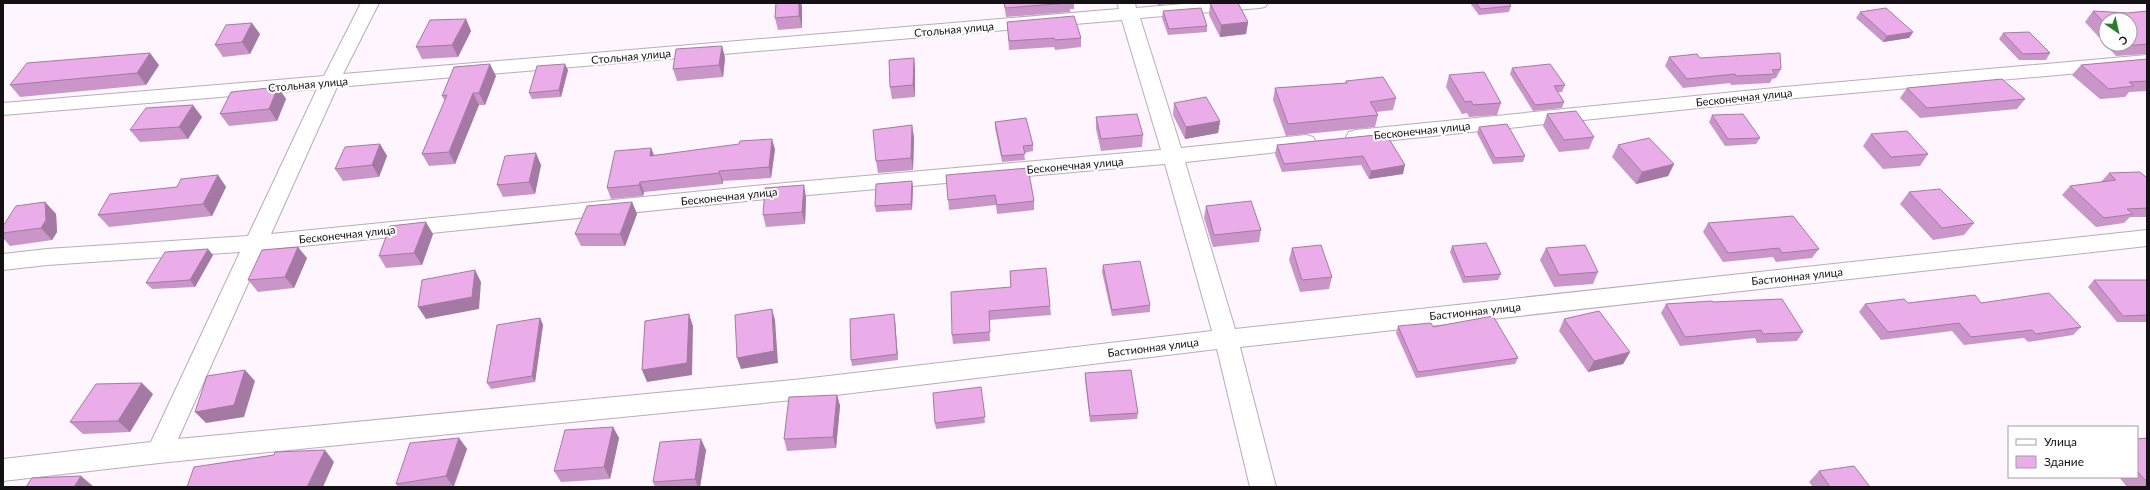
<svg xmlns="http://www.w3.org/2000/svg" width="2150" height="490" font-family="Lato,sans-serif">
<rect width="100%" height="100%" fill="#fef5fe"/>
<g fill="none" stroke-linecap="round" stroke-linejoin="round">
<g stroke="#b8adb7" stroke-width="2">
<g id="minor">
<path d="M361 3H379L343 74 1119 9 1117 3H1135L1136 8 1195 3H1268L1265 7 1259 8 1140 18 1181 148 1306 135 1313 137 1316 142 1313 147 1306 149 1185 162 1235 329 2147 230V246L1240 347 1276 487H1250L1217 349 803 399 159 463 3 481V459L151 442 240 252 47 265 3 270V254L47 249 248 236 317 89 3 115V103L324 76ZM1122 20 1161 150 785 183 271 234 337 87ZM1165 164 1212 331 803 379 178 439 263 250 785 197Z"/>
<polygon points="2147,55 2147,67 1784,99 1356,144 1349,142 1346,137 1349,132 1356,130 1784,87"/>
</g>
</g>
<use href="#minor" fill="#fff" fill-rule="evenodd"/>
</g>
<g fill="#ca95c8" fill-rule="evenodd">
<polygon points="776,3 801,3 802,7 802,28 778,30 775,18"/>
<polygon points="1004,3 1074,3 1074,9 1070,9 1070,12 1006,17"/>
<polygon points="1157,3 1177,3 1158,5"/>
<polygon points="1210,3 1248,22 1246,34 1220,37 1209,15"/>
<polygon points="1470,3 1509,3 1511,6 1509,12 1479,15"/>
<polygon points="1163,11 1207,26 1207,32 1168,35 1162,18"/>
<path d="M2093 11 2128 13 2147 11V54L2116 56 2085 22ZM2106 20 2130 44H2106Z"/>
<polygon points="1860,12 1913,32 1909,38 1883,42 1856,18"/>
<polygon points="466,19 471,31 458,57 422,59 416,47"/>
<polygon points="1007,22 1081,38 1081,47 1055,50 1054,47 1009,50"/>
<polygon points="2003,33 2050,53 2046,60 2019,60 1999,39"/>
<polygon points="260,34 250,54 223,57 215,45"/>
<polygon points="722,46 725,58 723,77 677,81 673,69"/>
<polygon points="1669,57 1700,58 1781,69 1776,78 1772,79 1770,83 1731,85 1730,83 1683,88 1665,66"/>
<polygon points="914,58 915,70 915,97 892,99 890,87"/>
<polygon points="2147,59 2147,91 2129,92 2125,97 2100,99 2072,75 2081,65"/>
<polygon points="159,65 146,85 20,97 10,85"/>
<polygon points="1512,68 1565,85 1562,92 1558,92 1564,102 1562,108 1533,111 1510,74"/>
<polygon points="568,70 561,97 532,99 529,93"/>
<polygon points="1449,75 1501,103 1497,115 1469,117 1467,113 1462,114 1446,87"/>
<polygon points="496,76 485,105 479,105 455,164 429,166 422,154 445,101 442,96"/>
<polygon points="1346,81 1396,98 1393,110 1376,112 1378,115 1375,127 1286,136 1273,100 1275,88 1345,83"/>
<polygon points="278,87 286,99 277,121 229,126 220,114"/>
<polygon points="1907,88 2025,99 2017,109 1920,118 1900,98"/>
<polygon points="1174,103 1220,121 1218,133 1185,139 1173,115"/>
<polygon points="1547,114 1594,137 1589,149 1559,152 1543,126"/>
<polygon points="1712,115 1760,138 1756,144 1725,146 1709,122"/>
<polygon points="202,117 188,139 140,142 130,130"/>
<polygon points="1096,117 1143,135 1142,147 1101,151 1096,129"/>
<polygon points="995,122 1033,145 1033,151 1024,153 1025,160 1002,162 995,128"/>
<polygon points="1479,127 1525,156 1523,162 1493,164 1477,133"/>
<polygon points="1386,134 1403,174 1369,179 1361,165 1282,172 1275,154 1277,145"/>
<polygon points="1871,134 1928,154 1920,166 1883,169 1863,146"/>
<polygon points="914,137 913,170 878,173 876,161"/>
<polygon points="380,144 387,156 379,177 343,181 335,169"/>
<polygon points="1618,145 1674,164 1668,176 1636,184 1612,157"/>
<polygon points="651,148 654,155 775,149 771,178 723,181 723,184 644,192 643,196 611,199 607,188"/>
<polygon points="541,165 535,194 503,197 497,185"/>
<polygon points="2109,173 2147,178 2147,217 2130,217 2124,223 2096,227 2062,195 2070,186 2101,182"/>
<polygon points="218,175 226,187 212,216 109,227 98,215 177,187"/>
<polygon points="946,175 1034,201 1034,210 997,214 996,205 949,210"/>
<polygon points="913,187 912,210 876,212 875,206"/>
<polygon points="1909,192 1974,223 1964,235 1933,240 1900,204"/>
<polygon points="806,197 805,224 766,227 763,215"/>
<polygon points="45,202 56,214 57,232 52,240 10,246 3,238 3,226"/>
<polygon points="632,202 637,214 625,246 581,246 575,234"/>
<polygon points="1206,206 1261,230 1259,242 1213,247 1204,218"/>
<polygon points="1708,223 1819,249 1812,258 1776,262 1773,257 1723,262 1703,232"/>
<polygon points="433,234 422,265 386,268 379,256"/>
<polygon points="1452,246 1501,274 1498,280 1463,283 1450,252"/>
<polygon points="1292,248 1332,277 1329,289 1300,292 1289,260"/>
<polygon points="1546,248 1598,272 1593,284 1554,287 1540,260"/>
<polygon points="213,255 195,287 152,289 146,283"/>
<polygon points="307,258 294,288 258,292 248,280"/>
<polygon points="1103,265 1150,305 1150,312 1112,316 1102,272"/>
<polygon points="1010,271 1050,306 1051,315 989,320 990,341 953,344 952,335 1011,287"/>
<polygon points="2094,280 2147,280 2147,322 2117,322 2088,287"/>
<polygon points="1713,302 1803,332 1797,341 1757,343 1755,338 1680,346 1661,313 1666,304"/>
<polygon points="1981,303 2081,327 2073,335 2028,342 2024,338 1964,345 1952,331 1881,340 1859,312 1865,304"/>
<polygon points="540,318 543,325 535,382 491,389 487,383"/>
<polygon points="1564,319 1630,352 1623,364 1588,372 1559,331"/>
<polygon points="895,320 898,360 852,366 851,360"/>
<polygon points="1398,326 1433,327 1518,358 1515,364 1416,378 1396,333"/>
<polygon points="1085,373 1138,413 1137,419 1090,422 1085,379"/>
<polygon points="981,387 985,423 936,429 935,423"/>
<polygon points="153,394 130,432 83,434 70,422"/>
<polygon points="837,395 840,406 836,448 787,451 784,439"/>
<polygon points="613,427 619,438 610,479 561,482 554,471"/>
<polygon points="459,438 467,449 454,487 399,487 396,484"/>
<polygon points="2147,438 2147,487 2127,487 2119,477 2137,477 2137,439"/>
<polygon points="706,450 700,487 655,487 653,482"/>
<polygon points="1819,471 1870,487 1813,487 1809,482"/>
</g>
<g fill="#a479a3">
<polygon points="799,3 801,3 802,7 802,28 799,16"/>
<polygon points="466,19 471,31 458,57 452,45"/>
<polygon points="1248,22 1246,34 1220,37 1221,25"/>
<polygon points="252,23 260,34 250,54 242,42"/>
<polygon points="1913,32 1909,38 1883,42 1887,36"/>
<polygon points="722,46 725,58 723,77 719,65"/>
<polygon points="150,53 159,65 146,85 137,73"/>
<polygon points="914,58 915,70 915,97 913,85"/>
<polygon points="490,64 496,76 485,105 479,93"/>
<polygon points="565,64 568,70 561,97 559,90"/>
<polygon points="278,87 286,99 277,121 269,109"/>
<polygon points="473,93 479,105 455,164 449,152"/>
<polygon points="193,105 202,117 188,139 179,127"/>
<polygon points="1220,121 1218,133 1185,139 1186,127"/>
<polygon points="912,125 914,137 913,170 911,158"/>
<polygon points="772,139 775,149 771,178 769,167"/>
<polygon points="380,144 387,156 379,177 372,165"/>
<polygon points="651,148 655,158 650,156"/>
<polygon points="536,153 541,165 535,194 529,182"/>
<polygon points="1674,164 1668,176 1636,184 1642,172"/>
<polygon points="1405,165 1403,174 1369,179 1371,171"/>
<polygon points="719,171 723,181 723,184 719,173"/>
<polygon points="218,175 226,187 212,216 203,204"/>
<polygon points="912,181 913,187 912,210 911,204"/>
<polygon points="640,182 644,192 643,196 639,185"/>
<polygon points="804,185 806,197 805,224 802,212"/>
<polygon points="45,202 56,214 57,232 52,240 41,228"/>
<polygon points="632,202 637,214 625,246 620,234"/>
<polygon points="426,222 433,234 422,265 414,253"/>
<polygon points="298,247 307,258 294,288 285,277"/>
<polygon points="208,249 213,255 195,287 190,280"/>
<polygon points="475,270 481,282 479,309 426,319 418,307"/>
<polygon points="772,309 775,320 778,363 741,369 737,358"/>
<polygon points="689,314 693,326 692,375 647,382 642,370"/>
<polygon points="894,314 895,320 898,360 897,354"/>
<polygon points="540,318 543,325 535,382 532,376"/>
<polygon points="1630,352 1623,364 1588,372 1594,361"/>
<polygon points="245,370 255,381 244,417 206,423 195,412"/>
<polygon points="142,383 153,394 130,432 118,421"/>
<polygon points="837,395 840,406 836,448 833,437"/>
<polygon points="613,427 619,438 610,479 604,467"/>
<polygon points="459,438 467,449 453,487 446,476"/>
<polygon points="701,439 706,450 700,487 698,487 695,479"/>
<polygon points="325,450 334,462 323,487 307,487"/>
<polygon points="81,476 94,487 74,487"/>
</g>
<g fill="#ebade9" stroke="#a479a3">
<polygon points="776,3 799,3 799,16 775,18"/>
<polygon points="1004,3 1068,3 1005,8"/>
<polygon points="1210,3 1238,3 1248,22 1221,25"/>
<polygon points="1476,3 1509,3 1511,6 1481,9"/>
<polygon points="1201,8 1207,26 1169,29 1163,11"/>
<polygon points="1886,8 1913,32 1887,36 1860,12"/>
<polygon points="2093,11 2128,13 2147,11 2147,44 2125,46 2123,44 2130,44 2130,20 2106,20 2106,25"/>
<polygon points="1074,16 1081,38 1055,40 1054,38 1009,41 1007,22"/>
<polygon points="466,19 452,45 416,47 430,20"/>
<polygon points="252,23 242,42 215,45 226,25"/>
<polygon points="2029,32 2050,53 2023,54 2003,33"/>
<polygon points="722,46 719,65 673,69 676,49"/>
<polygon points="150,53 137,73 10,85 27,63"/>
<polygon points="1780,53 1781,69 1772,70 1775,74 1736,76 1735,74 1687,79 1669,57 1697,54 1700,58"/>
<polygon points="914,58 913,85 890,87 889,60"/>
<polygon points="2147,59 2147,81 2129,82 2134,86 2109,89 2081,65"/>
<polygon points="490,64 479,93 473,93 449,152 422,154 447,95 442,96 454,67"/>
<polygon points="565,64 559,90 529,93 537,66"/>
<polygon points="1550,64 1565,85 1554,86 1564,102 1535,105 1512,68"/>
<polygon points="1484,72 1501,103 1473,105 1471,101 1465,102 1449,75"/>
<polygon points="1383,77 1396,98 1370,102 1378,115 1288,124 1275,88 1347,83 1346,81"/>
<polygon points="2002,79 2025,99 1927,108 1907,88"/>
<polygon points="278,87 269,109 220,114 231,92"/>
<polygon points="1206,97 1220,121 1186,127 1174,103"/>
<polygon points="193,105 179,127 130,130 146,108"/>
<polygon points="1576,111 1594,137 1564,140 1547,114"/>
<polygon points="1137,114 1143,135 1101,139 1096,117"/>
<polygon points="1743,114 1760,138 1728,139 1712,115"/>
<polygon points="1026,118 1033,145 1023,146 1025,154 1002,156 995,122"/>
<polygon points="1507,124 1525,156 1495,158 1479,127"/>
<polygon points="912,125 911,158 876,161 873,130"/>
<polygon points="1907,131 1928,154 1891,157 1871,134"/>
<polygon points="1386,134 1405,165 1371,171 1363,156 1284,164 1277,145"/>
<polygon points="1649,138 1674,164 1642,172 1618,145"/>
<polygon points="772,139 769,167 719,171 719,173 640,182 639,185 607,188 615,151 651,148 650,156 739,144 740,141"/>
<polygon points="380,144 372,165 335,169 345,147"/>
<polygon points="536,153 529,182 497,185 505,156"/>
<polygon points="1028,168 1034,201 997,205 995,195 948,200 946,175"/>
<polygon points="2140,172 2147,178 2147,208 2127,209 2133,214 2104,218 2070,186 2116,180 2109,173"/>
<polygon points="218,175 203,204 98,215 110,194 177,187 181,179"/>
<polygon points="912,181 911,204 875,206 876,184"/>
<polygon points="804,185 802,212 763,215 765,188"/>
<polygon points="1940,189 1974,223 1942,228 1909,192"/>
<polygon points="1251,201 1261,230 1214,235 1206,206"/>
<polygon points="45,202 46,220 41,228 3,233 3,226 16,206"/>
<polygon points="632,202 620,234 575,234 587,206"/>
<polygon points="1793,216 1819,249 1782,253 1779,248 1728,253 1708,223"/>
<polygon points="426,222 414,253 379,256 390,226"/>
<polygon points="1486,243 1501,274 1465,277 1452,246"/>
<polygon points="1321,245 1332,277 1302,280 1292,248"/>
<polygon points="1585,245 1598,272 1559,275 1546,248"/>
<polygon points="298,247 285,277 248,280 262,250"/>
<polygon points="208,249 190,280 146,283 165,252"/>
<polygon points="1140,261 1150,305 1112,310 1103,265"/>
<polygon points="1046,268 1050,306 989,311 990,332 952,335 951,292 1011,287 1010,271"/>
<polygon points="475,270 472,297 418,307 422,280"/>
<polygon points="2094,280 2147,280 2147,315 2123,316"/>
<polygon points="2049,293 2081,327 2036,334 2032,330 1971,337 1959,323 1888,332 1865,304 1904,299 1908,303 1975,295 1981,303"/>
<polygon points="1782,299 1803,332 1763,334 1761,330 1685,337 1666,304 1712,301 1713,302"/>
<polygon points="772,309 774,351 737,358 735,315"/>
<polygon points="1599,311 1630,352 1594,361 1564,319"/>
<polygon points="689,314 687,363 642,370 645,321"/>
<polygon points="894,314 897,354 851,360 850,319"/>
<polygon points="1493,316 1518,358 1418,372 1398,326 1431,323 1433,327"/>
<polygon points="540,318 532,376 487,383 497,325"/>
<polygon points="245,370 234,405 195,412 207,376"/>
<polygon points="1131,370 1138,413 1090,416 1085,373"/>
<polygon points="142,383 118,421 70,422 96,384"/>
<polygon points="981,387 985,417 935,423 933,393"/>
<polygon points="837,395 833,437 784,439 789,397"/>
<polygon points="613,427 604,467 554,471 565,430"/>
<polygon points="459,438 446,476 396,484 410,443"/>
<polygon points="2147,438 2147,480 2145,480 2137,471 2137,439"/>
<polygon points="701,439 695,479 653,482 660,442"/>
<polygon points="325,450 307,487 187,487 194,467 274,455 275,452"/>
<polygon points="1854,466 1870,487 1830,487 1819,471"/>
<polygon points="81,476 74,487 26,487 32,478"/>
</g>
<g text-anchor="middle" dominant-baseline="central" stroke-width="4" stroke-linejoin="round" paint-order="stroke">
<g font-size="11" fill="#141114" stroke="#fff">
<text transform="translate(954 29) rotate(-5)">Стольная улица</text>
<text transform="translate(631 56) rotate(-5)">Стольная улица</text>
<text transform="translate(308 84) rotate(-5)">Стольная улица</text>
<text transform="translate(1744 97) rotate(-6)">Бесконечная улица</text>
<text transform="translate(1422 130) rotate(-6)">Бесконечная улица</text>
<text transform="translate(1075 165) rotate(-5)">Бесконечная улица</text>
<text transform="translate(729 196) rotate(-6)">Бесконечная улица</text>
<text transform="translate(347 234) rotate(-6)">Бесконечная улица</text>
<text transform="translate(1797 276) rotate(-6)">Бастионная улица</text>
<text transform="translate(1475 311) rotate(-6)">Бастионная улица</text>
<text transform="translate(1153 347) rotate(-7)">Бастионная улица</text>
</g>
</g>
<rect width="2150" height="490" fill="none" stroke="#141114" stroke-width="8"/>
<rect x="2008" y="426" width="130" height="52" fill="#ffffff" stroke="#a1a0a1"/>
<rect x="2016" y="439" width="20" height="6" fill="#ffffff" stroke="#a1a0a1"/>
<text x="2044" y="446" font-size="12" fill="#141114">Улица</text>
<rect x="2016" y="456" width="20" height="12" fill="#ebade9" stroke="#a1a0a1"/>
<text x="2044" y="466" font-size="12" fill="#141114">Здание</text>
<g transform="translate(2118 32) rotate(146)"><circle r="19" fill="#ffffff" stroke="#a1a0a1"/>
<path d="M0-3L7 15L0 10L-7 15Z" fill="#277f2d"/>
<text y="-6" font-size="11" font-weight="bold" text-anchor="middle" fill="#141114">С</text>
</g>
</svg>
